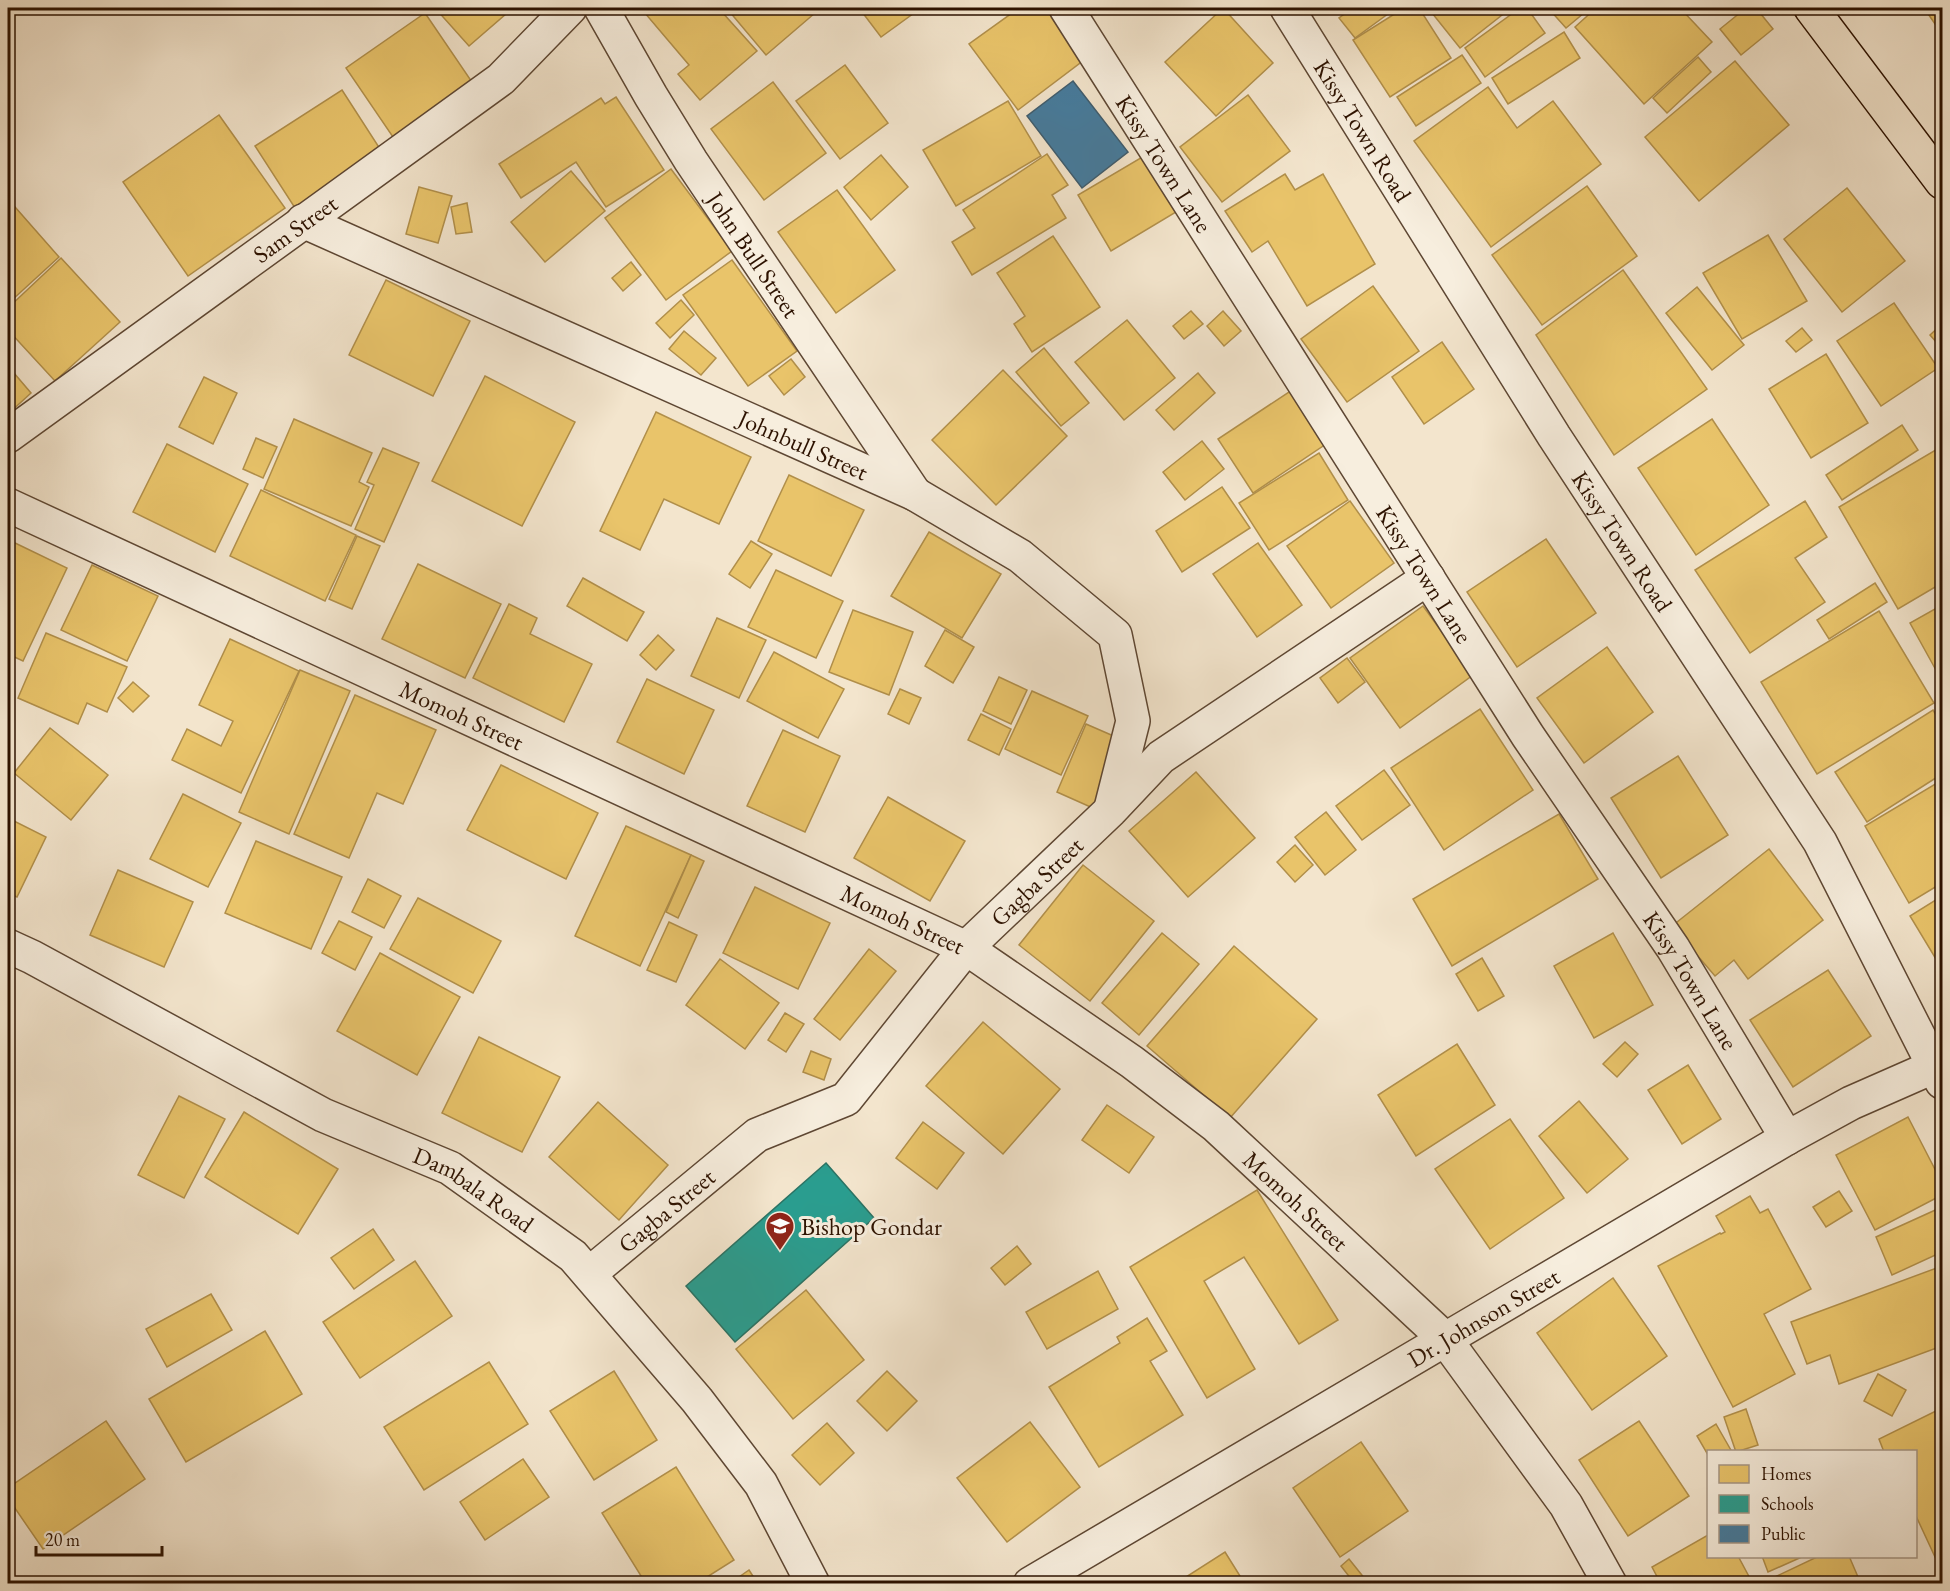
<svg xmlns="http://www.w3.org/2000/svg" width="1950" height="1591" font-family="'EB Garamond',serif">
<rect width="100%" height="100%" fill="#f3e5cd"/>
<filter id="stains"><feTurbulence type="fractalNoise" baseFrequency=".00333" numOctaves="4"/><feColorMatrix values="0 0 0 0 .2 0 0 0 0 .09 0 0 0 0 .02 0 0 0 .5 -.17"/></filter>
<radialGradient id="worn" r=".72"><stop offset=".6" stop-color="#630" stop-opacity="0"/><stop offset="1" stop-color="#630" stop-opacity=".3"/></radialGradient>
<g fill="#e9c46a" stroke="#b18f4a" stroke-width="1.5">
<polygon points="435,8 513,8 469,46"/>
<polygon points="650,8 727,8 722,12 757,51 700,100 678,74 689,65 644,12"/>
<polygon points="732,8 810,8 815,13 766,55 729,11"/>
<polygon points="859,8 921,8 881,37"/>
<polygon points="1019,8 1045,8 1084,60 1018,110 969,44"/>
<polygon points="1223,8 1273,63 1216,116 1165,62"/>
<polygon points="1353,8 1396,8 1355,38 1339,18"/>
<polygon points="1404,8 1419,8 1451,58 1390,97 1353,40"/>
<polygon points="1428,8 1511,8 1460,48"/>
<polygon points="1520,8 1527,8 1545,33 1485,77 1465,48"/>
<polygon points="1548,8 1590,8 1566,28"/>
<polygon points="1596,8 1680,8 1712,42 1644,104 1575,27"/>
<polygon points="1746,8 1756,8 1773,29 1741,55 1720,29"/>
<polygon points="1924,8 1942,8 1942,34"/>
<polygon points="425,13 474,85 395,140 346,68"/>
<polygon points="1564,32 1580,58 1508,104 1492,78"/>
<polygon points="1462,55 1481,83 1416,126 1397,97"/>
<polygon points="1698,57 1711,72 1667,113 1653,98"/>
<polygon points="1735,61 1789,125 1699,201 1645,137"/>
<polygon points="845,65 888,123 840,159 796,101"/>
<polygon points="773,82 826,153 764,200 711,129"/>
<polygon points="1488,87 1517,128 1553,101 1601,164 1491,247 1414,141"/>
<polygon points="342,90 382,152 295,208 255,146"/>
<polygon points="1248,95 1290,151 1222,202 1180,147"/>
<polygon points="616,97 664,170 606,207 576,162 521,198 499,164 601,98 605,104"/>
<polygon points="1008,101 1041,156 956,206 923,150"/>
<polygon points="219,115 285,208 188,276 123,182"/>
<polygon points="1047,154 1068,185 1052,195 1066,218 972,275 952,242 975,228 963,210"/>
<polygon points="881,155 908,187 871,220 844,187"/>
<polygon points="1144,156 1176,212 1111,251 1078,195"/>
<polygon points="671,169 732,251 666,300 605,218"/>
<polygon points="571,171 605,211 545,262 511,222"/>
<polygon points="1285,174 1295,190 1323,174 1375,264 1307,306 1268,241 1252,252 1225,211"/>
<polygon points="1587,186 1637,256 1542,325 1492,255"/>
<polygon points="419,187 452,196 438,243 406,234"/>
<polygon points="1847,188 1905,261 1842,312 1784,239"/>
<polygon points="837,190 895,270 836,313 778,232"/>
<polygon points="8,199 59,257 11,301 8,297"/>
<polygon points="467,203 472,232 456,234 451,207"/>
<polygon points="1768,235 1807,301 1742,339 1703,273"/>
<polygon points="1053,236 1100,307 1032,352 1014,324 1025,316 997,273"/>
<polygon points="61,258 120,322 55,381 8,330 8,308"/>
<polygon points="732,260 797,351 748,386 683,295"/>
<polygon points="631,262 641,275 623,291 612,278"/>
<polygon points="1623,270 1707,389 1614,455 1536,335"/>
<polygon points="386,280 470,321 433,396 349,355"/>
<polygon points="1373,286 1419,351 1347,402 1301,339"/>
<polygon points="1697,287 1744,345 1712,370 1666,313"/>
<polygon points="681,300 694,315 670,338 656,323"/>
<polygon points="1894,303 1938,368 1881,406 1837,341"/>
<polygon points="1191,311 1203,324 1184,339 1173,326"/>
<polygon points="1223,311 1241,331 1224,346 1207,326"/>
<polygon points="1127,320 1175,378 1124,420 1075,362"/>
<polygon points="1942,324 1942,338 1937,343 1930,335"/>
<polygon points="1802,328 1812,340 1796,352 1786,341"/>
<polygon points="684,331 716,358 701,375 669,349"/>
<polygon points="1442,342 1474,389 1424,424 1392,377"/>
<polygon points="1044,348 1089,403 1061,426 1016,372"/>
<polygon points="1826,354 1868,423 1811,458 1769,389"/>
<polygon points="791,359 805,377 784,395 769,376"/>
<polygon points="8,366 31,393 8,414"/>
<polygon points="1003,370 1067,436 996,505 932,440"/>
<polygon points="1198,373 1215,393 1174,430 1156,410"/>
<polygon points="485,376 575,422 522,526 432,481"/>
<polygon points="204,377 237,393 213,444 179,427"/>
<polygon points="1292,390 1326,444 1253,493 1218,439"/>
<polygon points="656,412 751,457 719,524 664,499 640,550 600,531"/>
<polygon points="294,419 372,453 359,482 369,487 351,526 264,489"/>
<polygon points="1712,419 1769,505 1696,555 1638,468"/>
<polygon points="1902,425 1918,450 1842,500 1826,475"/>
<polygon points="256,438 277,447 263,478 243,469"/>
<polygon points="1202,441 1224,469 1185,500 1163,472"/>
<polygon points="167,444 248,484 215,552 133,512"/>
<polygon points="383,448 419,463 384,542 355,529 374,485 367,482"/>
<polygon points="1939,448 1942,453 1942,583 1898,609 1839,507"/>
<polygon points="1319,453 1348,500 1269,550 1239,503"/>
<polygon points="789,475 864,510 831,576 758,541"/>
<polygon points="1222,487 1250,528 1182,572 1156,531"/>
<polygon points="261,490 356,535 325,601 230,556"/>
<polygon points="1350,501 1394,563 1331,608 1287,546"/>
<polygon points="1805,501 1827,537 1795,558 1825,602 1750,653 1695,570"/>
<polygon points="929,532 1001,574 962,638 891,596"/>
<polygon points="357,536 380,546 352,609 329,599"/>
<polygon points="1546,539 1596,613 1517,667 1467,592"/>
<polygon points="751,541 772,554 750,588 729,574"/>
<polygon points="13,542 67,568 23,661 8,654 8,554"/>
<polygon points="1258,543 1302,605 1257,637 1213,574"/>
<polygon points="418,564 501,604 465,678 382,639"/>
<polygon points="92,565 158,596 127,661 61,630"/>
<polygon points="776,570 843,601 816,658 748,627"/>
<polygon points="583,578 644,612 627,641 567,606"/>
<polygon points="1875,583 1887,602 1829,639 1817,620"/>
<polygon points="509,604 537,618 530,634 592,664 564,722 473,678"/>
<polygon points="1942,605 1942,681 1910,623"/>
<polygon points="1423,606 1473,675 1400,728 1350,658"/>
<polygon points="853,610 913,632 889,695 829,672"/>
<polygon points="1879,611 1934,703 1817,774 1761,682"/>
<polygon points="717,618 766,640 739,698 691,676"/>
<polygon points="945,630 974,647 953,683 925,666"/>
<polygon points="46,633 127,667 107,712 87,703 78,724 18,698"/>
<polygon points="658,635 674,650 656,670 640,655"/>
<polygon points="230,639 299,671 241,793 172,760 187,729 221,746 233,721 199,705"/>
<polygon points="1607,647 1653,712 1584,763 1537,698"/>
<polygon points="774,652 844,689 818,738 747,701"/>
<polygon points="1347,658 1365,682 1338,703 1320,678"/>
<polygon points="300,670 350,691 289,834 239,812"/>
<polygon points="999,677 1027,690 1011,724 983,711"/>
<polygon points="647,679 714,710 684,774 617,742"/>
<polygon points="133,682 149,696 133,712 118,698"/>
<polygon points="900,689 921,698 909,724 888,714"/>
<polygon points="1032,691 1088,716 1061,775 1005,749"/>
<polygon points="355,695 436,730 403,804 377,793 349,858 294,834"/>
<polygon points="1480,709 1533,790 1444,850 1391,768"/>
<polygon points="1933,710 1942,725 1942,774 1867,822 1835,772"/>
<polygon points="981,714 1011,729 999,755 968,740"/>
<polygon points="1086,724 1125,741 1095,809 1057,792"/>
<polygon points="50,728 108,775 71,820 14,773"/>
<polygon points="783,730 840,756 805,832 747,806"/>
<polygon points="1678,756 1728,835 1661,878 1611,798"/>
<polygon points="501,765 598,813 566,879 467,830"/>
<polygon points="1384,770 1410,805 1362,840 1336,806"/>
<polygon points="1196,772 1255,838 1188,897 1129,831"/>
<polygon points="1942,780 1942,883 1909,903 1865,826"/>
<polygon points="183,794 241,823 208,887 150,859"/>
<polygon points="888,797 965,841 930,901 854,858"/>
<polygon points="1326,812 1356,850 1325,875 1295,837"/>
<polygon points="1559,814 1598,879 1452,966 1413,899"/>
<polygon points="8,818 46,837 17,897 8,893"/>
<polygon points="626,826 691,855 640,966 575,936"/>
<polygon points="256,841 342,877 311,949 225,913"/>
<polygon points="1295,845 1313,865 1295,882 1277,862"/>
<polygon points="1769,849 1823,920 1748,979 1734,960 1715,976 1672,926"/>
<polygon points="691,855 704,861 678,918 666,912"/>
<polygon points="1083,865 1154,921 1090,1001 1019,945"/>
<polygon points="118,870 193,902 164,967 90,935"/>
<polygon points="368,879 401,896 384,928 352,912"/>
<polygon points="755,887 830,923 798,989 723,953"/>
<polygon points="1942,896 1942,969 1910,916"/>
<polygon points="418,898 501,941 473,993 390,949"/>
<polygon points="339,921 372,937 355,970 322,953"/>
<polygon points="669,922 697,935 676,982 647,970"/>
<polygon points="1162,933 1199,964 1139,1035 1102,1003"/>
<polygon points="1613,933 1653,1005 1594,1038 1554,966"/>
<polygon points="1234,946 1317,1019 1230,1118 1147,1046"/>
<polygon points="869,949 896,971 840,1040 814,1019"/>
<polygon points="380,953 460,997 417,1075 337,1031"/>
<polygon points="1482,958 1504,996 1478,1011 1456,974"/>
<polygon points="720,959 779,1003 745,1049 686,1005"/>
<polygon points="1828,970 1871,1036 1793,1087 1750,1020"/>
<polygon points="785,1013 804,1024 786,1052 768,1040"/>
<polygon points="983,1022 1060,1089 1003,1154 926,1086"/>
<polygon points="479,1037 560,1077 522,1152 442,1113"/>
<polygon points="1625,1042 1638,1054 1617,1077 1603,1064"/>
<polygon points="1457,1044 1495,1105 1416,1156 1378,1095"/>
<polygon points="811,1051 831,1059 824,1080 803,1072"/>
<polygon points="1688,1065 1721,1119 1682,1144 1648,1090"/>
<polygon points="179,1096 225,1119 184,1198 138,1175"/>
<polygon points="1579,1101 1628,1159 1587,1193 1539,1136"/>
<polygon points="598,1102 668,1165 619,1220 549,1157"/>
<polygon points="1107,1105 1154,1137 1129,1173 1082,1140"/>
<polygon points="244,1112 338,1169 298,1234 205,1177"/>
<polygon points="1908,1117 1942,1183 1942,1195 1875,1230 1836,1155"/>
<polygon points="1510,1119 1564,1198 1490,1249 1435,1169"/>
<polygon points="923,1122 964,1153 937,1189 896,1158"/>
<polygon points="1257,1190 1338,1320 1299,1344 1244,1257 1204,1281 1255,1369 1207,1398 1130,1267"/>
<polygon points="1839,1191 1852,1211 1826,1227 1813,1207"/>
<polygon points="1750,1196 1760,1213 1768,1209 1811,1289 1764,1314 1795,1374 1733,1407 1658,1266 1720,1233 1721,1234 1725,1232 1716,1216"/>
<polygon points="1942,1207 1942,1252 1892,1275 1876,1237"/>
<polygon points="373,1229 394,1260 354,1289 331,1258"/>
<polygon points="1017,1246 1031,1264 1005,1285 991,1268"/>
<polygon points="415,1261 452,1316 360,1378 323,1322"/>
<polygon points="1942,1266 1942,1346 1839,1384 1830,1355 1807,1364 1791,1322"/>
<polygon points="1098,1271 1118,1309 1047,1349 1026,1312"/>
<polygon points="1613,1278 1667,1356 1592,1410 1537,1333"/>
<polygon points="806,1290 864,1360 793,1419 736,1349"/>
<polygon points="211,1294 232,1330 167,1367 146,1329"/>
<polygon points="1147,1318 1167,1351 1150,1361 1183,1415 1099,1467 1049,1387 1120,1343 1117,1337"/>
<polygon points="265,1331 302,1394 186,1462 149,1399"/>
<polygon points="489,1362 528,1424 424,1490 384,1427"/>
<polygon points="614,1371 657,1440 594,1480 550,1411"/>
<polygon points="887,1371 917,1401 887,1431 857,1401"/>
<polygon points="1878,1374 1906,1390 1892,1416 1864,1401"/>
<polygon points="1942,1408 1942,1572 1916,1516 1916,1452 1884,1452 1879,1439"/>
<polygon points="1746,1409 1758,1445 1736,1452 1724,1417"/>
<polygon points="106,1421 145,1479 43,1549 8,1498 8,1488"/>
<polygon points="1639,1421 1689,1496 1628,1536 1579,1460"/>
<polygon points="1030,1422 1080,1487 1007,1542 957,1478"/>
<polygon points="827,1423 854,1453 820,1485 792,1455"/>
<polygon points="1716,1424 1732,1452 1708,1452 1708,1455 1697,1436"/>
<polygon points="1361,1442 1408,1511 1340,1557 1293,1488"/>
<polygon points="523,1459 549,1497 485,1540 460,1502"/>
<polygon points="676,1467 734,1560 696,1584 646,1584 602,1513"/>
<polygon points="1708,1535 1708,1556 1738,1556 1753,1584 1661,1584 1652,1567"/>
<polygon points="1225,1552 1245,1584 1175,1584"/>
<polygon points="1762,1556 1804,1556 1768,1572"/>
<polygon points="1819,1556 1849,1556 1861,1584 1760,1584"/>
<polygon points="1349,1559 1365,1579 1359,1584 1355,1584 1341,1566"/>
<polygon points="749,1570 758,1584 729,1584"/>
</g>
<polygon fill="#2a9d8f" stroke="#2b7364" stroke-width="1.5" points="826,1163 874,1218 735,1342 686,1286"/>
<polygon fill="#457b9d" stroke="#3e5c6e" stroke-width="1.5" points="1073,81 1128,152 1082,188 1027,116"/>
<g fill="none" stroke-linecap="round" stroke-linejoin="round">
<g stroke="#5e4733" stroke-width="36">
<g id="minor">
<path id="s1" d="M601 8 651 96 691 161 915 494"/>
<path id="s2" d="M1066 8 1528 736 1673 948 1787 1138"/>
<path id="s3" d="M303 221 915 494 1020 556 1115 635 1133 721 1111 808"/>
<path id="s4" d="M8 436 501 79 570 8"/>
<path id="s5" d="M8 505 966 948 1132 1062 1216 1126 1445 1339 1566 1505 1610 1584"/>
<path id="s6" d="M589 1274 757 1135 846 1099 966 948 1111 810 1161 757 1428 578"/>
<path id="s7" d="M1030 1584 1787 1138 1851 1103 1942 1063"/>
</g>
</g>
<g stroke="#5e4733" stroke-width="36">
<g id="tertiary">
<path id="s8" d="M1287 8 1554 436 1820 842 1942 1082"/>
<path id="s9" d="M8 946 32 957 323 1115 450 1168 573 1256 697 1400 761 1484 813 1584"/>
</g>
</g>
<g stroke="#2d1200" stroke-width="36">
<polyline id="primary" points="1811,8 1942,182"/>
</g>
<use href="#minor" stroke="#f7eede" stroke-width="33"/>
<use href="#tertiary" stroke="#f7eede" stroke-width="33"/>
<use href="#primary" stroke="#f3e5cd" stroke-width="33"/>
</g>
<defs>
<g id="school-pin" transform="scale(1.5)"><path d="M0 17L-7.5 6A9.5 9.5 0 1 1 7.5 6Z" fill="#8f2418" stroke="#f7eede"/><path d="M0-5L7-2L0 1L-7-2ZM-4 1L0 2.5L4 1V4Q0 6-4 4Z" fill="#fff"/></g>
</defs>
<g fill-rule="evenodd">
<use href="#school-pin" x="780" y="1226"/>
</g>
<g text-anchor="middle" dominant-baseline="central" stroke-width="6" stroke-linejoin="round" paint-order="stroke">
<g font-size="24" fill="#2d1200" stroke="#f7eede">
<text stroke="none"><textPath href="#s8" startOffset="144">Kissy Town Road</textPath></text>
<text stroke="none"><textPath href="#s2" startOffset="184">Kissy Town Lane</textPath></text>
<text stroke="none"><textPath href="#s4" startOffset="354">Sam Street</textPath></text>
<text stroke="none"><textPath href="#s1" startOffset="290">John Bull Street</textPath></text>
<text stroke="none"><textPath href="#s3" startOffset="548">Johnbull Street</textPath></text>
<text stroke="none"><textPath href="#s8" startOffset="630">Kissy Town Road</textPath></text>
<text stroke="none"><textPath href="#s2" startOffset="670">Kissy Town Lane</textPath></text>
<text stroke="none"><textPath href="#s5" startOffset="500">Momoh Street</textPath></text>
<text stroke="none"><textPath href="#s6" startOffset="604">Gagba Street</textPath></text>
<text stroke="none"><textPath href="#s5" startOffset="986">Momoh Street</textPath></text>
<text stroke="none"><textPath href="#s2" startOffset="1156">Kissy Town Lane</textPath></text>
<text stroke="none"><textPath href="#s9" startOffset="526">Dambala Road</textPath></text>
<text stroke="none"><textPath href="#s5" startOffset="1472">Momoh Street</textPath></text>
<text stroke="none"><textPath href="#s6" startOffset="100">Gagba Street</textPath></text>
<text stroke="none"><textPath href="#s7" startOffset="526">Dr. Johnson Street</textPath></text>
</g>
<g font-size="24" fill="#2d1200" stroke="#f7eede" text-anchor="start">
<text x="801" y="1226">Bishop Gondar</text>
</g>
</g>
<rect width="1950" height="1591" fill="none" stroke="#f3e5cd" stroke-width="30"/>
<rect x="9" y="9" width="1932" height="1573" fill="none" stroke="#2d1200" stroke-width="3"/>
<rect x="15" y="15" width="1920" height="1561" fill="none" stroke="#2d1200" stroke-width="1.5"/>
<rect x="1707" y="1450" width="210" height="108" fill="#f7eede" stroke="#a69685" stroke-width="1.5"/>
<rect x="1719" y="1465" width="30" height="18" fill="#e9c46a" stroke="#a69685" stroke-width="1.5"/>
<text x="1761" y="1480" font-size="18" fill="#2d1200">Homes</text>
<rect x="1719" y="1495" width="30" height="18" fill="#2a9d8f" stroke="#a69685" stroke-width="1.5"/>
<text x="1761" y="1510" font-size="18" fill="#2d1200">Schools</text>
<rect x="1719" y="1525" width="30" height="18" fill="#457b9d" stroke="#a69685" stroke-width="1.5"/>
<text x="1761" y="1540" font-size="18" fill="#2d1200">Public</text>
<path d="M36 1546v9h126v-9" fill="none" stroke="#2d1200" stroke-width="3"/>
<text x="45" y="1546" font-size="18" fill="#2d1200" stroke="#f7eede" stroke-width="4.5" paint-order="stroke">20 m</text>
<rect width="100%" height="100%" filter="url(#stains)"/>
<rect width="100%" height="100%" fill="url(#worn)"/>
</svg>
